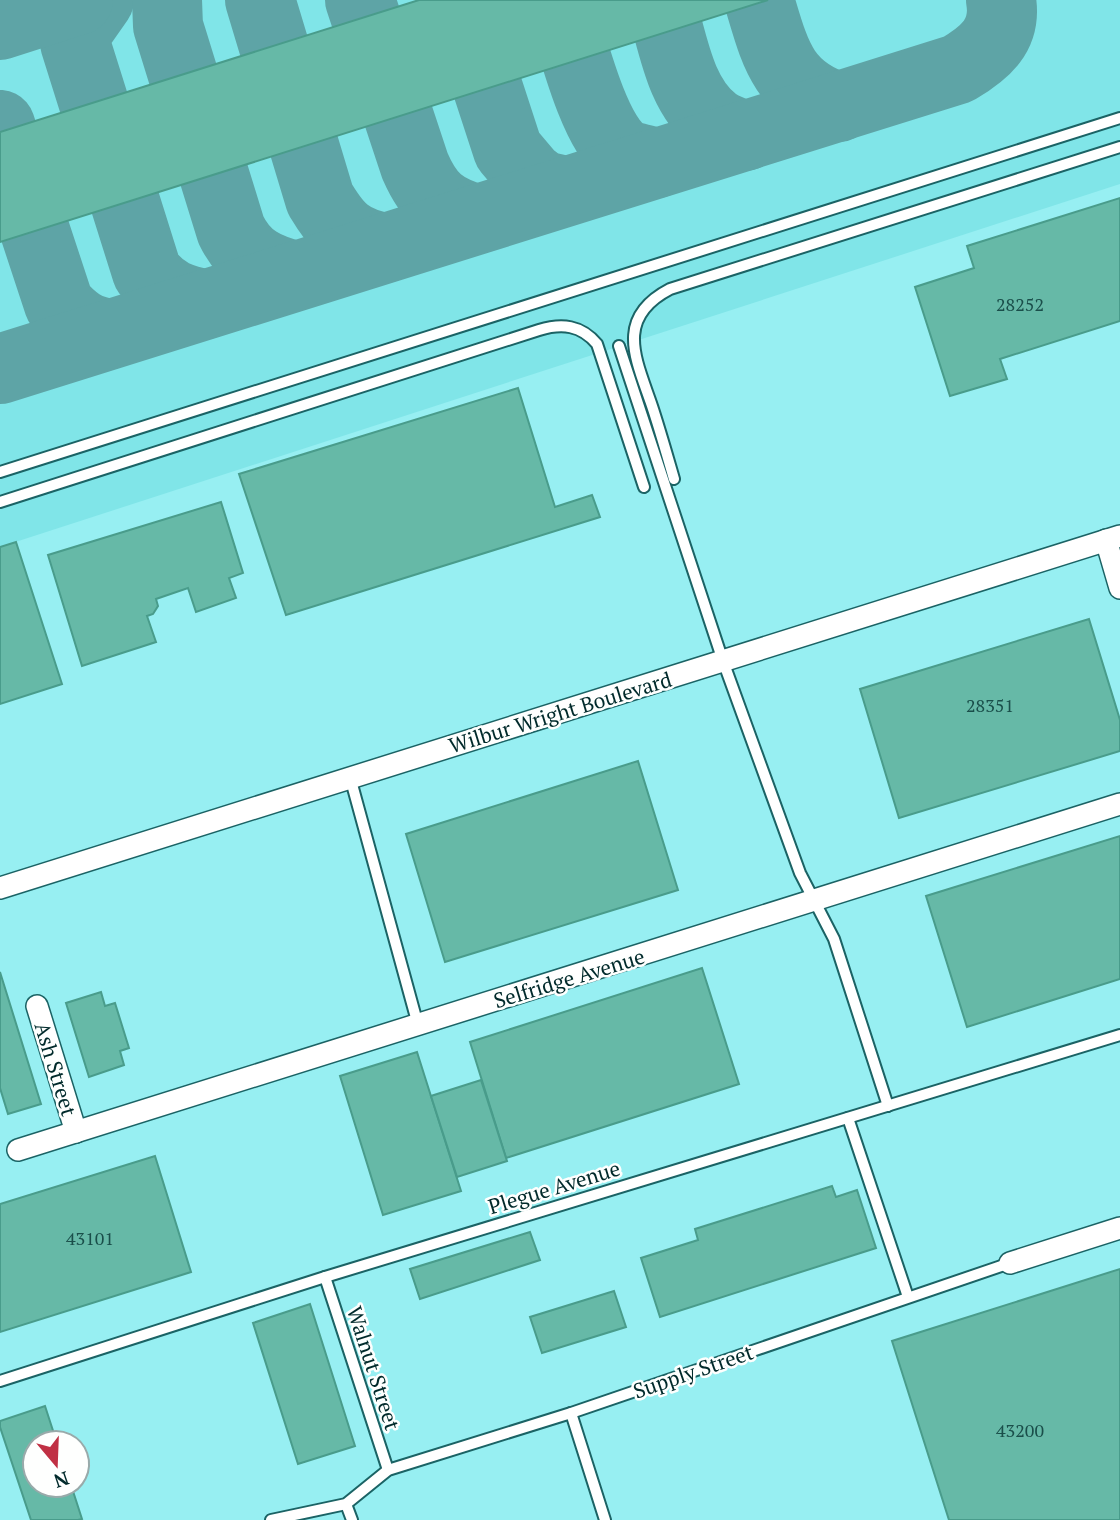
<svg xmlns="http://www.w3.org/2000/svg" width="1120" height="1520" font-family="'PT Serif',serif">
<rect width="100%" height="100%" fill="#97eff2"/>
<polygon fill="#80e5e8" points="0,0 1120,0 1120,184 0,547"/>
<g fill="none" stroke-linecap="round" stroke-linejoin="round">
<g stroke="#5ea4a6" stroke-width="70">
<path d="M99 0 78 30 75 43 147 272C163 293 181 300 206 304"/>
<path d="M167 0 168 26 231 230C245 259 265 268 295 276"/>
<path d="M260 0 320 199C338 229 349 241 385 248"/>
<path d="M360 0 415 166C429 198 442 209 476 219"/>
<polyline points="459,0 508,150 530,176 543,186 565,191"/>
<path d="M559 0C570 35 594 138 626 154 634 158 648 160 657 163"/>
<path d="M660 0C673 41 679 95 715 122 723 128 735 132 745 136"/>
<path d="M759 0C775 53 782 89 839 107"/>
<polyline points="0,25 78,0"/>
<path d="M0 125 59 304C74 322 87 330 110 334"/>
<path d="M0 369 958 69C985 53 1007 35 1001 0"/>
</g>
</g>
<g fill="#66b9a7" stroke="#499c8b" stroke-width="2">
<polygon points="419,0 768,0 0,242 0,132"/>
<polygon points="1120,198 1120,321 1000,359 1007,379 950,396 915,287 974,268 967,246"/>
<polygon points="518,388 555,507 592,495 600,517 286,615 239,474"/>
<polygon points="221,502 243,573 229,578 236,598 196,612 188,588 156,599 158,606 153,614 147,616 156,642 82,666 48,555"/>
<polygon points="16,542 62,684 0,704 0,547"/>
<polygon points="1089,619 1120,720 1120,751 899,818 860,689"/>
<polygon points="638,761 678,890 445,962 406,834"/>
<polygon points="1120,836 1120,979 967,1027 926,896"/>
<polygon points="702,968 739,1084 506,1158 470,1042"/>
<polygon points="0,972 41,1104 8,1114 0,1088"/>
<polygon points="101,992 105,1006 115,1003 129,1048 120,1051 124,1065 89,1077 66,1003"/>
<polygon points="417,1052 461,1191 383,1215 340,1076"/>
<polygon points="481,1080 507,1161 457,1177 431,1096"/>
<polygon points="155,1156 191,1272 0,1332 0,1204"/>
<polygon points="832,1186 836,1197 857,1190 876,1248 660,1317 641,1258 698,1240 695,1229"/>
<polygon points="530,1232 540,1260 420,1299 410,1269"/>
<polygon points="1120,1269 1120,1520 949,1520 892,1341"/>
<polygon points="614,1291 626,1327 542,1353 530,1317"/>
<polygon points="310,1304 355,1446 298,1464 253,1323"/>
<polygon points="45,1406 57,1443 35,1443 35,1485 71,1485 82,1519 78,1520 31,1520 0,1427 0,1421"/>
</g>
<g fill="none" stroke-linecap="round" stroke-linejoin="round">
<g stroke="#1b6365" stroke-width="14">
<g id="lane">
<polyline points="619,346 723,661 800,873 834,939 888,1106"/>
<polyline points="0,472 1120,118"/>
<path d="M674 479C667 455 660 430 652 406 636 359 614 318 670 289L1120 147"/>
<path d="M0 502 539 330C562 323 581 325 597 344L644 487"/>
<polyline points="350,777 418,1025"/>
<polyline points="848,1118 908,1297"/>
<polyline points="325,1277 388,1470"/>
<polyline points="0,1381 325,1277 1120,1035"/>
<polyline points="571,1413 605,1520"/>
<polyline points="346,1504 352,1520"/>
<polyline points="271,1520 346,1504 388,1470 571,1413 1010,1263"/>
</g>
</g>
<g stroke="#1b6365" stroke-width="24">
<g id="street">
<polyline points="1106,540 1120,588"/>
<polyline points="0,888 1120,536"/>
<polyline points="37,1006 76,1132"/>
<polyline points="18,1150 1120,804"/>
<polyline points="1010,1263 1120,1228"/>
</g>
</g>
<use href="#lane" stroke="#fff" stroke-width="10"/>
<use href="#street" stroke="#fff" stroke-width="21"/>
</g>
<g text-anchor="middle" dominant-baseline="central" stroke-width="5" stroke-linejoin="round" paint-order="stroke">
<g font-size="18" fill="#1a4e4a">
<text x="1020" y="304">28252</text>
<text x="990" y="705">28351</text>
<text x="90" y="1238">43101</text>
<text x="1020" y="1430">43200</text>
</g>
<g font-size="21" fill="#012a2b" stroke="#fefffe">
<text transform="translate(560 712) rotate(-17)">Wilbur Wright Boulevard</text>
<text transform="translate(569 978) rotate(-17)">Selfridge Avenue</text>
<text transform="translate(56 1069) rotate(73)">Ash Street</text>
<text transform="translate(554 1187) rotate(-17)">Plegue Avenue</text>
<text transform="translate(374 1368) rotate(72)">Walnut Street</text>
<text transform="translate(693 1371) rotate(-19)">Supply Street</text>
</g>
</g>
<g transform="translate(56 1464) rotate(161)"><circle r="33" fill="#fefffe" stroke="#99aaaa" stroke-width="2"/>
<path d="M0-5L12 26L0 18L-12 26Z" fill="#c03044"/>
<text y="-10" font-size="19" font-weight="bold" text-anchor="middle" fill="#012a2b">N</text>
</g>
</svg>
